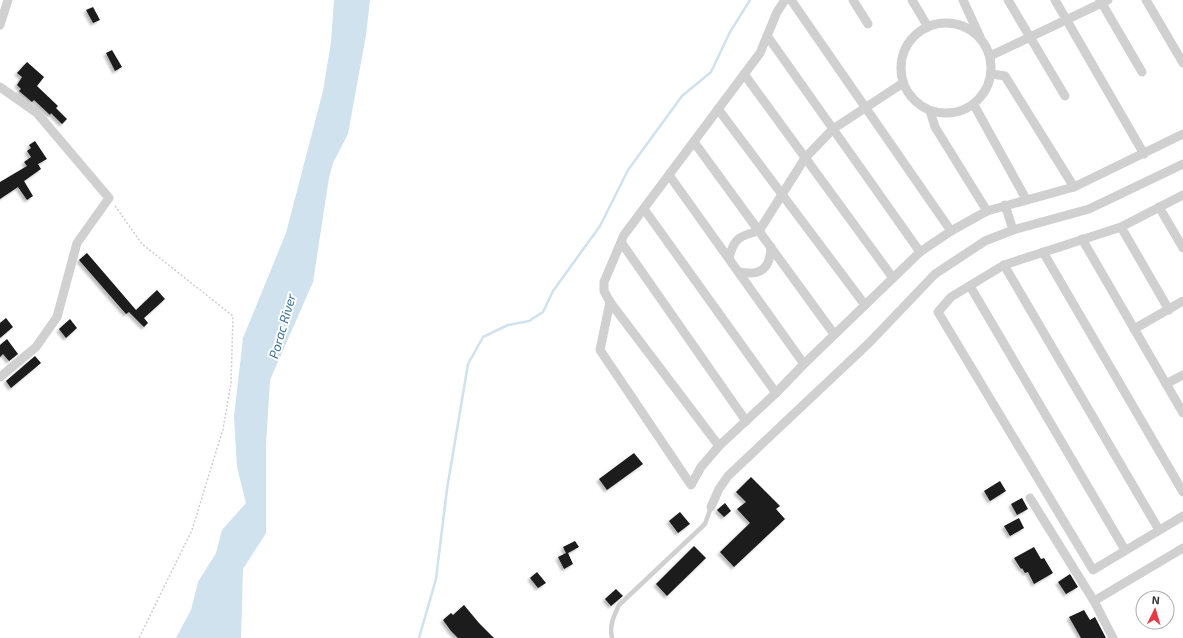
<svg xmlns="http://www.w3.org/2000/svg" width="1183" height="638" font-family="'Exo 2',sans-serif">
<defs>
<filter id="shadow"><feDropShadow dx="-2.5" dy="2.5" stdDeviation="1" flood-color="#0004"/></filter>
</defs>
<rect width="100%" height="100%" fill="#fff"/>
<polygon fill="#cfe2ee" points="334,0 370,0 366,35 348,134 333,163 329,178 313,282 270,380 266,445 266,533 243,569 241,638 176,638 191,610 198,582 216,553 222,530 246,503 237,467 234,417 243,338 286,233 323,91 331,42"/>
<g fill="none" stroke-linecap="round" stroke-linejoin="round">
<polyline stroke="#cfe2ee" stroke-width="2.5" points="419,638 436,579 447,489 468,364 483,337 508,325 529,321 543,312 553,291 600,226 628,170 682,96 711,72 730,32 750,0"/>
</g>
<g fill="#1a1a1a" filter="url(#shadow)">
<polygon points="93,7 100,20 93,23 86,10"/>
<polygon points="112,50 122,67 115,71 106,53"/>
<polygon points="27,62 44,77 37,86 58,106 56,108 67,119 62,124 51,113 50,115 34,100 32,102 19,91 21,89 17,85 22,77 17,73"/>
<polygon points="35,141 47,159 38,164 41,169 24,181 33,196 27,200 18,187 0,199 0,182 27,166 24,162 31,157 27,151 31,148 29,145"/>
<polygon points="87,253 136,310 157,290 165,299 144,318 148,323 144,327 129,312 126,314 79,260"/>
<polygon points="6,318 13,327 0,338 0,323"/>
<polygon points="70,319 77,328 66,338 59,329"/>
<polygon points="7,339 18,354 9,361 3,354 0,357 0,345"/>
<polygon points="35,356 41,363 11,388 6,381"/>
<polygon points="634,453 643,464 607,490 599,479"/>
<polygon points="751,477 780,506 776,509 785,519 734,567 720,552 750,523 737,509 746,502 736,492"/>
<polygon points="1000,481 1006,491 990,501 984,491"/>
<polygon points="1022,498 1028,509 1017,515 1011,504"/>
<polygon points="725,503 731,511 724,517 717,510"/>
<polygon points="680,512 690,524 678,533 669,521"/>
<polygon points="1019,518 1024,528 1010,536 1004,526"/>
<polygon points="575,541 579,547 568,553 573,564 564,569 558,557 566,553 563,547"/>
<polygon points="694,546 706,558 667,596 656,584"/>
<polygon points="1034,547 1041,559 1044,558 1053,573 1034,584 1028,572 1025,573 1022,568 1021,569 1014,558"/>
<polygon points="537,572 546,583 538,588 530,578"/>
<polygon points="1070,574 1078,587 1066,594 1058,582"/>
<polygon points="616,589 623,596 611,606 605,599"/>
<polygon points="464,605 479,623 494,638 458,638 451,631 443,620 451,613 453,615"/>
<polygon points="1084,610 1090,620 1095,617 1106,638 1081,638 1069,617"/>
</g>
<g fill="none" stroke-linecap="round" stroke-linejoin="round">
<polyline stroke="#cdcdcd" stroke-width="1.5" stroke-dasharray="2 2" stroke-linecap="butt" points="115,206 142,244 233,316 231,383 223,429 192,530 139,638"/>
<path stroke="#d0d0d0" stroke-width="4.5" d="M612 638C609 625 614 616 619 605L705 524 711 507"/>
<g stroke="#d0d0d0" stroke-width="9">
<polyline points="785,0 777,12 760,53 624,235 604,282 604,291 610,302 600,350 691,485 701,467 719,446 776,393 804,364 920,252 951,231 987,211 1074,187 1183,134"/>
<polyline points="791,0 951,231"/>
<polyline points="853,0 868,24"/>
<polyline points="912,0 928,27"/>
<polyline points="963,0 980,37"/>
<polyline points="1008,0 1065,96"/>
<polyline points="1055,0 1144,154"/>
<polyline points="1100,0 1142,72"/>
<polyline points="1146,0 1183,63"/>
<circle cx="946" cy="68" r="45"/>
<polyline points="0,25 8,0"/>
<polyline points="768,37 920,252"/>
<polyline points="990,56 1108,0"/>
<polyline points="744,74 893,278"/>
<polyline points="992,74 1005,76 1074,187"/>
<polyline points="0,87 37,113 109,198 77,243 57,317 36,347 0,377"/>
<polyline points="974,105 1026,199"/>
<polyline points="718,109 865,305"/>
<polyline points="930,111 935,127 987,211"/>
<polyline points="694,142 834,334"/>
<polyline points="669,175 804,364"/>
<polyline points="1183,195 1121,227 1004,265 951,297 938,312 1093,570 1183,516"/>
<polyline points="1005,205 1013,230"/>
<polyline points="1159,207 1183,248"/>
<polyline points="644,209 776,393"/>
<polyline points="1121,227 1169,310"/>
<polyline points="1082,239 1183,413"/>
<polyline points="621,242 746,421"/>
<polyline points="1043,252 1183,492"/>
<path d="M729 258C734 238 739 236 759 231L805 158 833 129 903 83"/>
<polyline points="1004,265 1159,530"/>
<path d="M739 272C761 276 770 269 771 247"/>
<polyline points="970,286 1125,550"/>
<polyline points="610,302 719,446"/>
<polyline points="1134,329 1183,301"/>
<polyline points="1166,384 1183,375"/>
<polyline points="1030,498 1094,601 1113,638"/>
<polyline points="711,507 719,489 728,476 869,343 935,274 985,241 1013,230 1089,209 1183,164"/>
<polyline points="1094,601 1183,548"/>
</g>
</g>
<g text-anchor="middle" dominant-baseline="central" stroke-width="4" stroke-linejoin="round" paint-order="stroke">
<g font-size="13" font-style="italic" fill="#3f7597" stroke="#fff">
<text transform="translate(282 326) rotate(-74)">Porac River</text>
</g>
</g>
<g transform="translate(1155 610) rotate(5)"><circle r="19" fill="#ffffff" stroke="#adadad"/>
<path d="M0-3L7 15L0 10L-7 15Z" fill="#e63946"/>
<text y="-6" font-size="11" font-weight="bold" text-anchor="middle" fill="#333333">N</text>
</g>
</svg>
